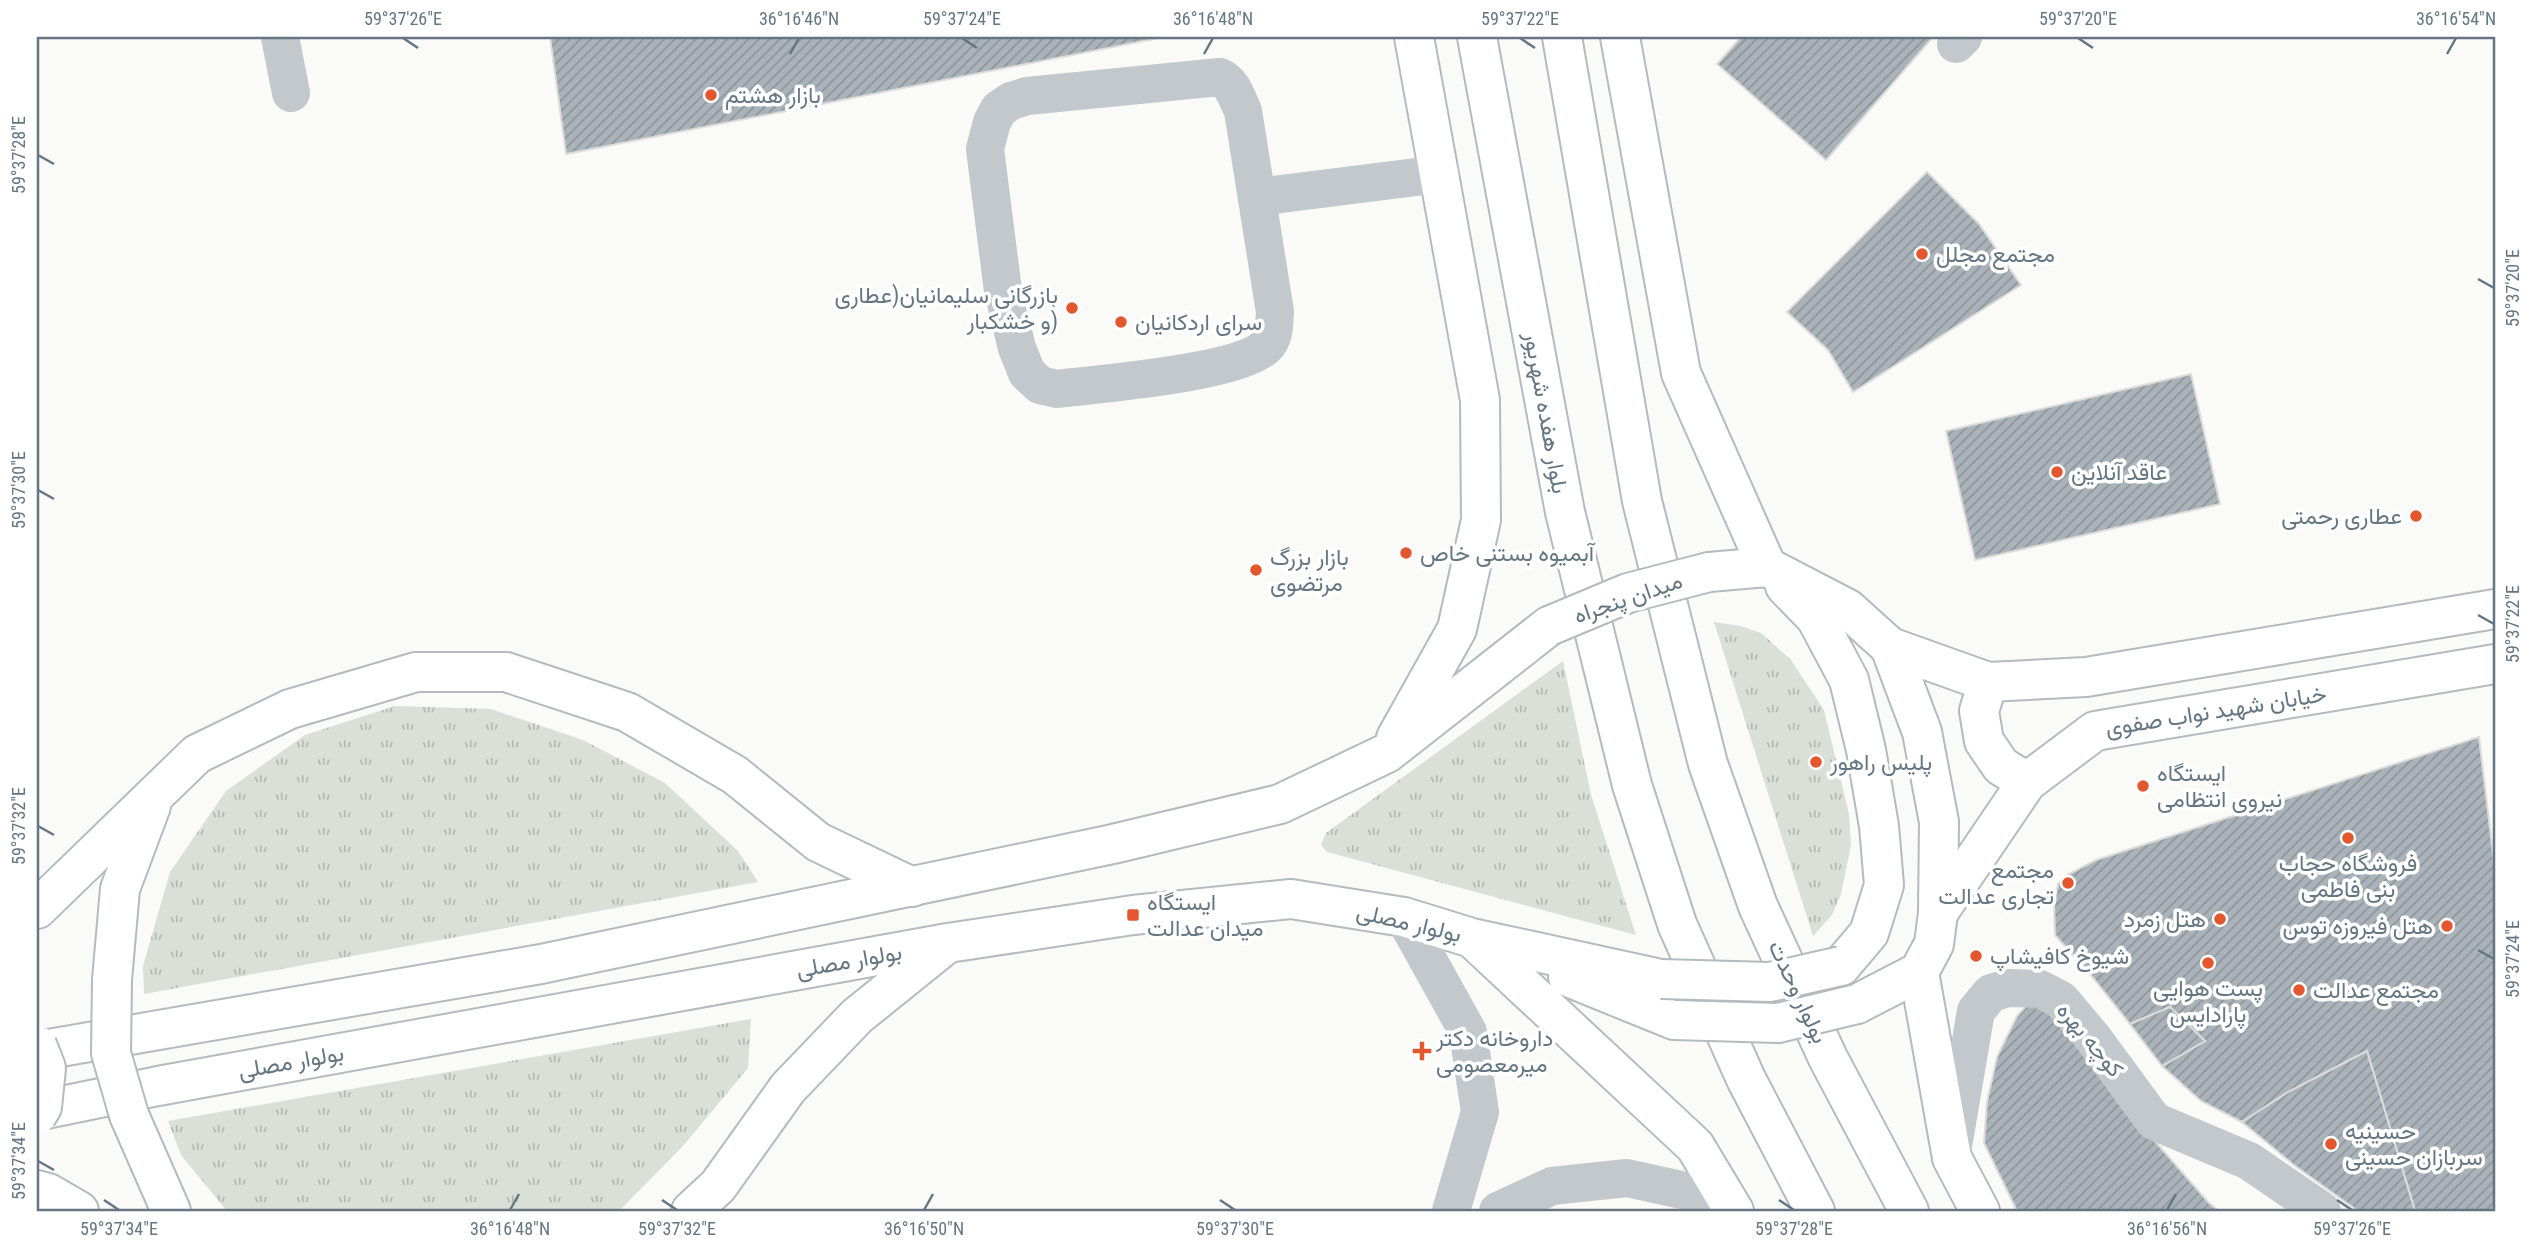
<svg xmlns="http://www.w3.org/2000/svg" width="2532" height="1248" font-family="'Roboto Condensed',Vazirmatn,sans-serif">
<defs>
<pattern id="grass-tufts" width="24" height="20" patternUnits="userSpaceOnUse" patternTransform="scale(1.75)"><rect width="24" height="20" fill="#dadfd7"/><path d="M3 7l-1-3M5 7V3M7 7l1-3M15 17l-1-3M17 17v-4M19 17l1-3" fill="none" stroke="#b4b9b4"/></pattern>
<pattern id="building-hatch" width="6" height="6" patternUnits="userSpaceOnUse" patternTransform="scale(1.75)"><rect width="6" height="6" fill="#aab3b9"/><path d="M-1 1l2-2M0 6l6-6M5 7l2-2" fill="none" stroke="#8e969c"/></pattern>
</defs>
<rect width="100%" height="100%" fill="#fafaf8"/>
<g fill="url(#grass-tufts)">
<polygon points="1714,622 1741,626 1761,633 1791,660 1824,710 1849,814 1851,845 1841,894 1832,915 1813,936"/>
<polygon points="1563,661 1591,795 1636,935 1327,852 1321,845 1326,833"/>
<polygon points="395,706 491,709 583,740 665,783 738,851 758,882 144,994 143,966 170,872 226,791 305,735"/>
<polygon points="751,1019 748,1068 683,1146 619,1211 227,1211 181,1155 168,1121"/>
</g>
<g fill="url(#building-hatch)" stroke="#dcdcda" stroke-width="2">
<polygon points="550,37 1164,37 566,154"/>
<polygon points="1741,37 1933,37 1826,160 1717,64"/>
<polygon points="1927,172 1979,224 2021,285 1853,392 1828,350 1787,312"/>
<polygon points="2191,374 2220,504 1975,560 1946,431"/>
<polygon points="2479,737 2495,871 2495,1211 2415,1211 2367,1051 2288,1092 2242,1122 2201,1101 2162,1066 2205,1041 2170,1007 2130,1024 2090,974 2055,935 2054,903 2058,884 2067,875 2096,860"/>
<polygon points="2043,999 2146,1131 2209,1203 2219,1211 2017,1211 1984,1143 1987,1102 1997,1057 2017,1016 2028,1004"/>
<polygon points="2170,1007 2205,1041 2162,1066 2130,1024"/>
<polygon points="2367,1051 2415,1211 2358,1211 2294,1165 2242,1122 2288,1092"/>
</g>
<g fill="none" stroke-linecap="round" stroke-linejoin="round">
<g stroke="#b5babe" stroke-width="42">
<g id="major">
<polyline points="1477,37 1565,512 1632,785 1677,924 1746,1079 1815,1211"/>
<polyline points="1562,37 1642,501 1708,764 1758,906 1828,1058 1909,1211"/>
<polyline points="1620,37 1681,373 1767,567 1848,609 1890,647 1922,732 1939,822 1938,913 1934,944 1919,972 1857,1004"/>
<polyline points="1709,572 1767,567"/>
<polyline points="1785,586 1816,618 1849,680 1866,750 1879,826 1884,885 1869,933 1841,966"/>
<polyline points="1890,647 1988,682 2086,677 2495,609"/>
<polyline points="1988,682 1979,711 1984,741 2001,766 2027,782"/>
<polyline points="1396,738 1457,629 1481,520 1480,400 1414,37"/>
<polyline points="37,909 197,754 290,709 416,672 506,672 627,712 735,775 818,842 912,887"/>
<polyline points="1938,913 2027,782 2095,731 2495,664"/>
<polyline points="1473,939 1695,1146 1734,1211"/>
<polyline points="1919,972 1952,1158 1980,1211"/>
<polyline points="1568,977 1674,1020"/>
<polyline points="112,980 120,889 151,806"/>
<polyline points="37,1051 541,964 1113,844 1280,804 1387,753 1549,626"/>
<polyline points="37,1111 158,1086 948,943 1133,915 1291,899 1404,917 1472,938 1661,979"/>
<polyline points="129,1115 171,1211"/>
<polyline points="37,1190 48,1193 79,1211"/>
<polyline points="691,1211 718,1186 788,1088 857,1016 944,946"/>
</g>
</g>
<g stroke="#c3c8cc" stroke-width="38">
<polyline points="280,37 291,93"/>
<polyline points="1956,44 1963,37"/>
<path d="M1220 77C1233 83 1237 98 1243 111L1275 312C1274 323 1275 335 1268 344 1245 373 1098 384 1057 389L1040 385 1027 373 1017 348 1003 291 985 149 992 122 999 109 1011 101 1027 96Z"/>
<polyline points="1257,197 1440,174"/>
<polyline points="1404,917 1468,1032 1480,1112 1451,1211"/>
<polyline points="1952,1152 1976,1011 1991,993 2008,988 2040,989 2061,1000 2093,1038 2154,1121 2249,1161 2322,1211"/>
<polyline points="1498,1211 1552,1186 1627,1178 1727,1200"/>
</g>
<use href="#major" stroke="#fff" stroke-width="38"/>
<g stroke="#b5babe" stroke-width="42" stroke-linecap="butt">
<g id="major-bridge">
<polyline points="1549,626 1628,593 1709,572"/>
<polyline points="1661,979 1770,982 1841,966"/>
<polyline points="112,980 111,1053 129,1115"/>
<polyline points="1674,1020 1778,1023 1857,1004"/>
<polyline points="37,1045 46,1068 42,1107 37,1115"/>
</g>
</g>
<use href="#major-bridge" stroke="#fff" stroke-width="38"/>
</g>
<path fill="none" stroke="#657683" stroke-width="2.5" d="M403 38 418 48M962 38 977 48M1520 38 1535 48M2078 38 2093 48M790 54 799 38M1204 54 1213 38M2447 54 2456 38M38 155 54 164M2478 279 2494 288M38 490 54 499M2478 615 2494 624M38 826 54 835M2478 950 2494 959M38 1161 54 1170M104 1200 119 1210M662 1200 677 1210M1220 1200 1235 1210M1779 1200 1794 1210M2337 1200 2352 1210M510 1210 519 1194M924 1210 933 1194M2167 1210 2176 1194"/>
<g fill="#e4572e" stroke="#fff" stroke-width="2.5">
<circle cx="711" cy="95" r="7"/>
<circle cx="1922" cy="254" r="7"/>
<circle cx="1072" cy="308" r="7"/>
<circle cx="1121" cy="322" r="7"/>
<circle cx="2057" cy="472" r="7"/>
<circle cx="2416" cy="516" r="7"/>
<circle cx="1406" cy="553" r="7"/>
<circle cx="1256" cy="570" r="7"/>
<circle cx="1816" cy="762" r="7"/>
<circle cx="2143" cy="786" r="7"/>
<circle cx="2348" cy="838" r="7"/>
<circle cx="2068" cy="883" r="7"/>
<rect x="1126" y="908" width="14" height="14" rx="3.5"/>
<circle cx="2220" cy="919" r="7"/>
<circle cx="2447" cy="926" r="7"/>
<circle cx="1976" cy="956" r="7"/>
<circle cx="2208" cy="963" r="7"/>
<circle cx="2299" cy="990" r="7"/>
<path d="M1418.5 1040.5h7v7h7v7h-7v7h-7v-7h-7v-7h7z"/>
<circle cx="2331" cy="1144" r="7"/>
</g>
<g text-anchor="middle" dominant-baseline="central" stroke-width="7" stroke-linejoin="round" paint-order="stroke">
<g font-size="23" fill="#657683" stroke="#fff" text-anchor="start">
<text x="725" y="95">بازار هشتم</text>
<text x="1936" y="254">مجتمع مجلل</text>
<text x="1058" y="295" text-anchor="end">بازرگانی سلیمانیان(عطاری<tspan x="1058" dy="26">و خشکبار)</tspan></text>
<text x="1135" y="322">سرای اردکانیان</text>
<text x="2071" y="472">عاقد آنلاین</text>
<text x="2402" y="516" text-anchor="end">عطاری رحمتی</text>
<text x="1420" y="553">آبمیوه بستنی خاص</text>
<text x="1270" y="557">بازار بزرگ<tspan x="1270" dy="26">مرتضوی</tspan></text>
<text x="1830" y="762">پلیس راهور</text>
<text x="2157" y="773">ایستگاه<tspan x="2157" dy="26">نیروی انتظامی</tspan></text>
<text x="2348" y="863" text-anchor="middle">فروشگاه حجاب<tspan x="2348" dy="26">بنی فاطمی</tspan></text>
<text x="2054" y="870" text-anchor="end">مجتمع<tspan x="2054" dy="26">تجاری عدالت</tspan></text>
<text x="1147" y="902">ایستگاه<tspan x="1147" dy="26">میدان عدالت</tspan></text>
<text x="2206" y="919" text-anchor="end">هتل زمرد</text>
<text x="2433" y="926" text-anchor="end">هتل فیروزه توس</text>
<text x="1990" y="956">شیوخ کافیشاپ</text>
<text x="2208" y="988" text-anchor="middle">پست هوایی<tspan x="2208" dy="26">پارادایس</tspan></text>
<text x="2313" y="990">مجتمع عدالت</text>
<text x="1436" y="1038">داروخانه دکتر<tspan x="1436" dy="26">میرمعصومی</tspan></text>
<text x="2345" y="1131">حسینیه<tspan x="2345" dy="26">سربازان حسینی</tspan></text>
</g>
<g font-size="23" fill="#657683" stroke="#fff">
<text transform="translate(1546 413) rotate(80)">بلوار هفده شهریور</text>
<text transform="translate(1628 598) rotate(-19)">میدان پنجراه</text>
<text transform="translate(2216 711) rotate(-9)">خیابان شهید نواب صفوی</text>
<text transform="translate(1409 923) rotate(13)">بولوار مصلی</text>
<text transform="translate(849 961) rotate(-10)">بولوار مصلی</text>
<text transform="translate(1798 992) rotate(65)">بولوار وحدت</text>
<text transform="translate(2090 1040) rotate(50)">کوچه بهره</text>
<text transform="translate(291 1062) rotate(-10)">بولوار مصلی</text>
</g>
</g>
<rect width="2532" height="1248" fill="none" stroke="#ffffff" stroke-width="77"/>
<rect x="38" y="38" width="2456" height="1172" fill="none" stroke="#657683" stroke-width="2.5"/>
<g font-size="18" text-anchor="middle" fill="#657683">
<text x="403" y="25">59°37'26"E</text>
<text x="799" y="25">36°16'46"N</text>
<text x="962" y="25">59°37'24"E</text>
<text x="1213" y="25">36°16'48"N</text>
<text x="1520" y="25">59°37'22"E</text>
<text x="2078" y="25">59°37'20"E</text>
<text x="2456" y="25">36°16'54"N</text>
<text transform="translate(19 155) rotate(-90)" y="6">59°37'28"E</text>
<text transform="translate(2513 288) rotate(-90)" y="6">59°37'20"E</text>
<text transform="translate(19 490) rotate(-90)" y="6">59°37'30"E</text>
<text transform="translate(2513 624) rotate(-90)" y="6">59°37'22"E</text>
<text transform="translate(19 826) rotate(-90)" y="6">59°37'32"E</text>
<text transform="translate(2513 959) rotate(-90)" y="6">59°37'24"E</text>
<text transform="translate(19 1161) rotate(-90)" y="6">59°37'34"E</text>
<text x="119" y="1235">59°37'34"E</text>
<text x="510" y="1235">36°16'48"N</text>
<text x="677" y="1235">59°37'32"E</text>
<text x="924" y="1235">36°16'50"N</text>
<text x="1235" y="1235">59°37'30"E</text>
<text x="1794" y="1235">59°37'28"E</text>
<text x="2167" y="1235">36°16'56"N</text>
<text x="2352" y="1235">59°37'26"E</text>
</g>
</svg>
